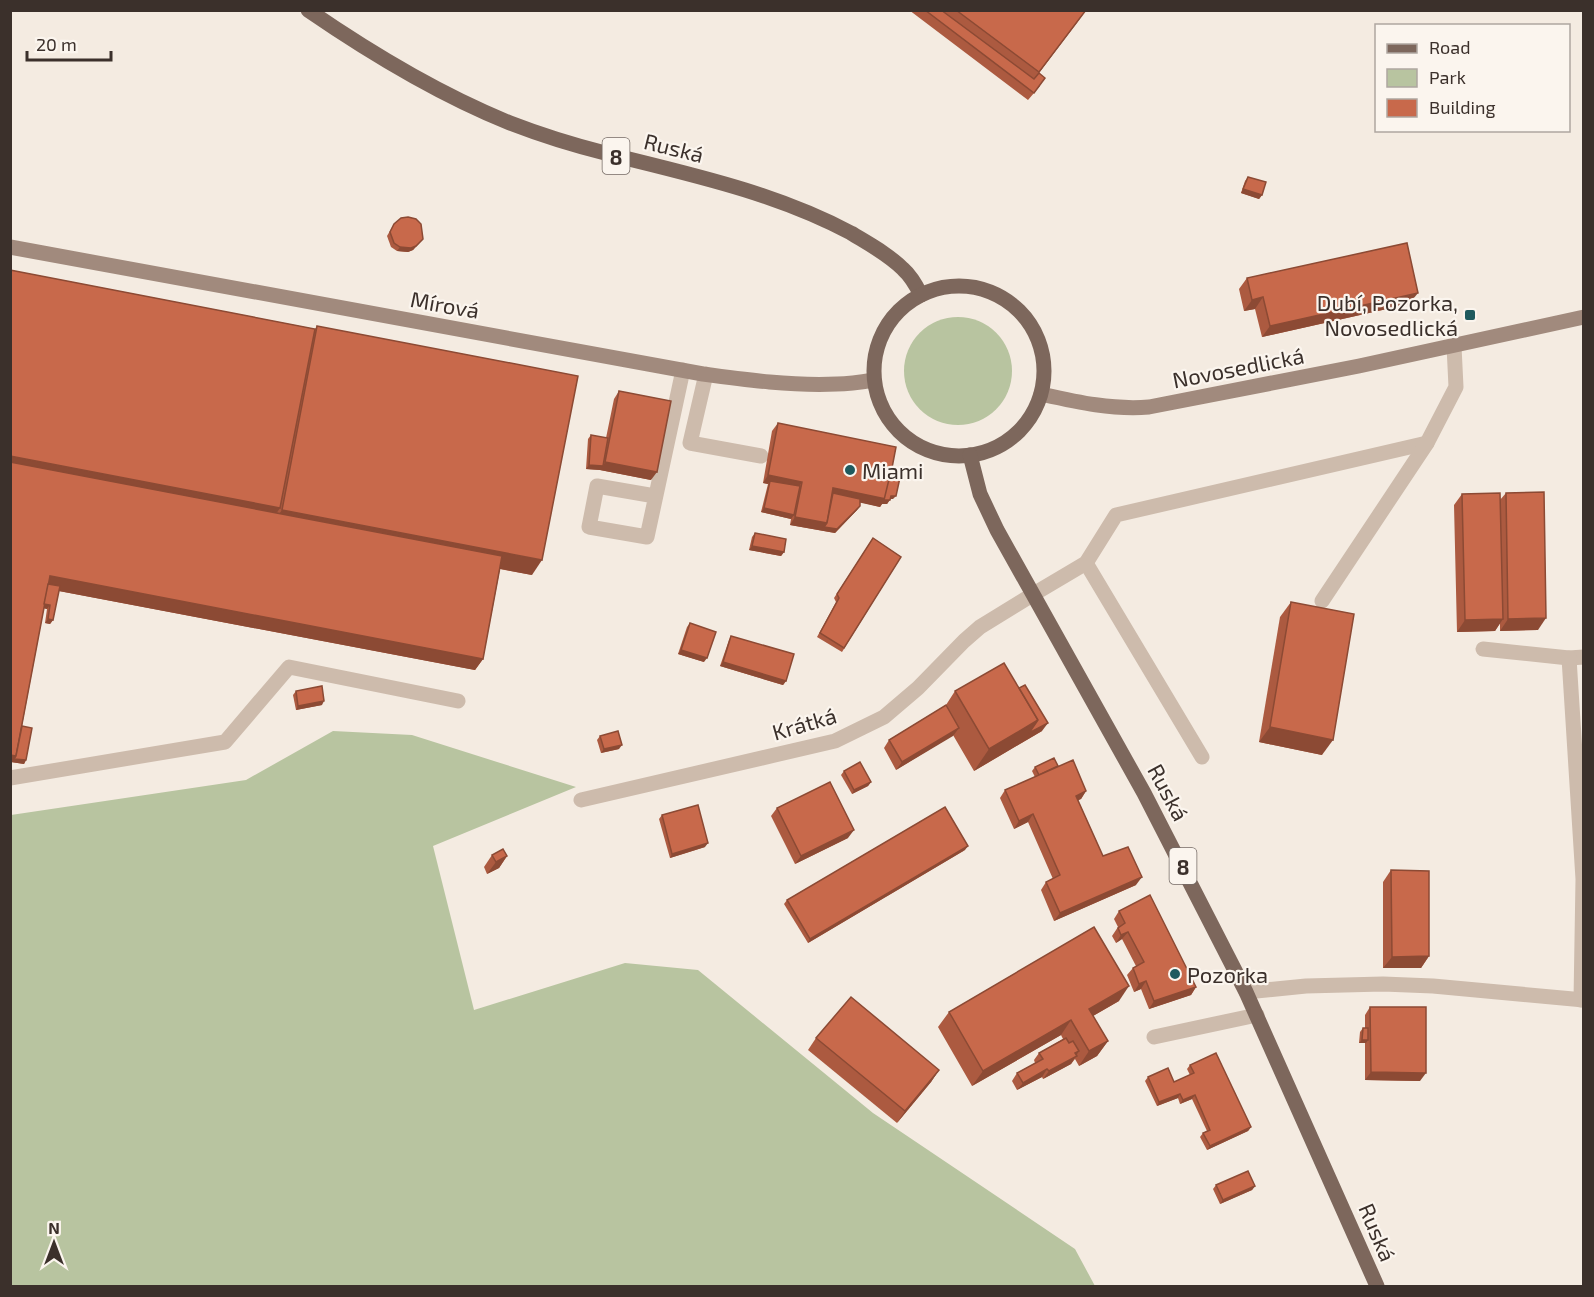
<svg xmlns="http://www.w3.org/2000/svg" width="1594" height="1297" font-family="'Exo 2',sans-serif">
<rect width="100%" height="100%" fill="#f4ebe1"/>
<g fill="#b8c4a0">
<circle cx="958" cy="371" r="54"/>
<polygon points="333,731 412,735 576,787 433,846 474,1010 625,963 698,970 873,1113 1075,1249 1095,1286 11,1286 11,815 246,780"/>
</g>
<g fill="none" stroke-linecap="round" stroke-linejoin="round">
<g stroke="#cdbbac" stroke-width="15">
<polyline points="706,374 690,443 761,456"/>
<polyline points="655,496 597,486 589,527 647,537 683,370"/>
<polyline points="1086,563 1202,757"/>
<polyline points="1032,595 1086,563 1116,515 1427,443"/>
<polyline points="1322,601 1427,443 1456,387 1454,346"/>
<polyline points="1483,649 1569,658 1584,657"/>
<polyline points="1569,658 1583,879 1581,1000"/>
<polyline points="10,778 225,742 289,667 458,701"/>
<polyline points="1246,992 1306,986 1383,984 1433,986 1584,1000"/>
<polyline points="1154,1037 1257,1015"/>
</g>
<polyline stroke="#cdbbac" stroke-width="15" points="581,800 835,741 884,717 918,688 964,641 980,627 1032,595"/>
<g stroke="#a18a7d" stroke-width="15">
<path d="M10 247 703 374C747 380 792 386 837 384 849 384 862 382 874 380"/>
<path d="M1041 394C1077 402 1112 410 1149 407L1359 366 1584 317"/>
</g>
<g stroke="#7d675c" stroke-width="15">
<path d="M308 10C372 54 438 94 510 123 541 135 573 145 605 153 689 174 774 192 851 233 869 244 888 254 903 269 911 276 916 285 921 295"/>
<circle cx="959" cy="371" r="85"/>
<polyline points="970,455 980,494 997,530 1144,793 1246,992 1377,1286"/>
</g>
</g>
<g fill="#ac5a40">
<polygon points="909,10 1086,10 1039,73 1040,86 1028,100"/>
<polygon points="1248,177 1262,195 1259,199 1241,193 1245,181"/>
<polygon points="394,224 420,242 413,250 408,252 397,251 391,247 387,236"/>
<polygon points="10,270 315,329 317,326 532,575 500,569 483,659 475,670 59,591 53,620 50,624 45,623 47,609 44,608 22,726 26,760 24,764 11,762 10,764"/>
<polygon points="1247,278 1409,304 1262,337 1255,309 1244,311 1239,289"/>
<polygon points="619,391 651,480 600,470 586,469 588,439 591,435 606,438 614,399"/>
<polygon points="778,423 891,471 893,499 890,499 887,504 882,504 880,507 860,502 857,510 835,533 790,525 791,519 761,512 768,484 763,483 772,431"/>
<polygon points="1506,493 1538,630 1500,631 1500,623 1495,631 1457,632 1454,505 1462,494 1500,500"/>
<polygon points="755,533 784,552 781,556 749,550 752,537"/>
<polygon points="873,538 901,557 842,652 817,637 836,602 834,598"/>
<polygon points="1291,602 1322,755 1259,742 1280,617"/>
<polygon points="690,623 704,662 678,654 687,627"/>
<polygon points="731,636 786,681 783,685 720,666 729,640"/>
<polygon points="296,691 322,705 296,710 293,695"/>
<polygon points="955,691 1042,731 974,771 953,735 896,770 884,748 889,740 946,705"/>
<polygon points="600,736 619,749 601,753 597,740"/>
<polygon points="1058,766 1086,791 1081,799 1078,800 1103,856 1136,885 1054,921 1041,890 1046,882 1053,879 1028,822 1014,829 1000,798 1005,790 1035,777 1032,771 1035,767"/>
<polygon points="844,771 871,782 868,786 852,794 841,775"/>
<polygon points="777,808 848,838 795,864 771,816"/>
<polygon points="662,815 705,847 670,858 659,819"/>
<polygon points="965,850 808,943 784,904 787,900"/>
<polygon points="492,855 507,856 499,868 487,874 484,867"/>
<polygon points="1391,870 1429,956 1421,968 1383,968 1383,882"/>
<polygon points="1119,911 1196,987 1191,995 1149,1009 1141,989 1134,992 1127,975 1133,968 1136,966 1122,939 1116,943 1112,936 1118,927 1114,919"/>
<polygon points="1119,1001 1093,1016 1108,1041 1097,1056 1079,1066 1075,1059 1071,1064 1043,1079 1042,1077 1017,1090 1012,1081 1017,1073 1035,1063 1034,1060 1039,1053 1063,1039 1061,1035 972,1086 938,1027 949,1012"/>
<polygon points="1370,1007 1420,1081 1365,1080 1365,1043 1359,1043 1360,1032 1363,1028 1365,1028 1365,1015"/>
<polygon points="816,1038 939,1070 931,1082 897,1123 808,1050"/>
<polygon points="1190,1065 1251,1127 1248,1131 1207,1150 1200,1137 1203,1133 1207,1131 1192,1099 1180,1104 1178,1098 1157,1106 1145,1081 1148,1077 1174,1082 1190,1075 1187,1069"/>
<polygon points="1216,1185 1255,1186 1252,1190 1220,1204 1213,1189"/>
</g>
<g fill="#8c4a34">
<polygon points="1086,10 1076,24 1028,87 1039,72"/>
<polygon points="1243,189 1262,195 1259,199 1241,193"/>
<polygon points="423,239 413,250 408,252 397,251 400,247"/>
<polygon points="1418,293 1409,304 1262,337 1270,326"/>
<polygon points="1263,297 1255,309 1244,311 1252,300"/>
<polygon points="10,456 280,508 272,520 10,469"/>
<polygon points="605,462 657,472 651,480 600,470 586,469 589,465 603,466"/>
<polygon points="768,475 802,482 797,490 770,481 768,484 763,483"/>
<polygon points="833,488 886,499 890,500 887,504 882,504 880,507 830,496"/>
<polygon points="891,496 896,496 893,499 888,499"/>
<polygon points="860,506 857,510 835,533 790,525 795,517"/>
<polygon points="764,508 794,515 791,519 761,512"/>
<polygon points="282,510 542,560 532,575 271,525"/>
<polygon points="752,546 784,552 781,556 749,550"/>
<polygon points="50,576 483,659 475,670 43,588"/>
<polygon points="41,603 50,605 47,609 38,607"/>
<polygon points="1546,618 1538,630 1500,631 1508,619"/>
<polygon points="48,619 53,620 50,624 45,623"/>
<polygon points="1503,619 1495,631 1457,632 1465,620"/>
<polygon points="681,650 707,658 704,662 678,654"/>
<polygon points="723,662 786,681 783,685 720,666"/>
<polygon points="324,701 322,705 296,710 298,706"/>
<polygon points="1038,720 1048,723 1042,731 974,771 989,749"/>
<polygon points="1270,727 1333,740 1322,755 1259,742"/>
<polygon points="959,728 953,736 896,770 902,762"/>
<polygon points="622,745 619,749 601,753 604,749"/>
<polygon points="10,755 16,756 26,760 24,764 11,762 10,764"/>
<polygon points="871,782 868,786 852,794 854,790"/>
<polygon points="1086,791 1081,799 1070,804 1076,796"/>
<polygon points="1033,814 1028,822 1014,829 1019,821"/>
<polygon points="854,830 848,838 795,864 801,856"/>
<polygon points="708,843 705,847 670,858 672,854"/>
<polygon points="968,846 965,850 808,943 810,939"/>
<polygon points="507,856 499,868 487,874 496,862"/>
<polygon points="1142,877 1136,885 1054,921 1060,913"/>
<polygon points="1128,932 1122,939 1116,943 1121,935"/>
<polygon points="1429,956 1421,968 1383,968 1392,957"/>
<polygon points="1146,981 1141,989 1134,992 1139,984"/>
<polygon points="1129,986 1119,1001 1079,1024 1089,1009"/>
<polygon points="1196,987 1191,995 1149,1009 1154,1001"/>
<polygon points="1071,1020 1061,1035 972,1086 983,1071"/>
<polygon points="1362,1040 1368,1040 1366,1043 1359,1043"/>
<polygon points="1108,1041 1097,1056 1079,1066 1089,1051"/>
<polygon points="1079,1051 1071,1064 1043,1079 1049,1071"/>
<polygon points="1047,1069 1042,1077 1017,1090 1023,1083"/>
<polygon points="939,1070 931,1082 897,1123 905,1111"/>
<polygon points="1371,1072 1426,1073 1420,1081 1365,1080"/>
<polygon points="1180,1094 1178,1098 1157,1106 1159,1102"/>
<polygon points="1195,1095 1192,1099 1180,1104 1183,1100"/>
<polygon points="1251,1127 1248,1131 1207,1150 1210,1146"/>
<polygon points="1255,1186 1252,1190 1220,1204 1223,1200"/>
</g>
<g fill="#c8694b" stroke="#8c4a34" stroke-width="1.5">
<polygon points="925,10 941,10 1034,79 1039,73 1045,78 1034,93"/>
<polygon points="956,10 1086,10 1039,72"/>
<polygon points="1248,177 1266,182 1262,195 1243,189"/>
<polygon points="408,217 416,219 421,224 423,239 416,246 411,248 400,247 394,243 390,232 394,224 401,218"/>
<polygon points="1407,243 1418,293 1270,326 1263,297 1252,300 1247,278"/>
<polygon points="10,270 315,329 280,508 10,456"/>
<polygon points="317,326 578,376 542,560 282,510"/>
<polygon points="619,391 671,401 657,472 605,462"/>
<polygon points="778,423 896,447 886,499 833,488 827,523 795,517 802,482 768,475"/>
<polygon points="591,435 608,438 603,466 589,465"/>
<polygon points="10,462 502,556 483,659 50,576 16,756 10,755"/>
<polygon points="891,471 901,473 896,496 891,496 890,500 884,500"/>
<polygon points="770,481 800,486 794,515 764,508"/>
<polygon points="1544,492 1546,618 1508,619 1506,493"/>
<polygon points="833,493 860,499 860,506 837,529 824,527 827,523"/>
<polygon points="1500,493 1503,619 1465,620 1462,494"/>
<polygon points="755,533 786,539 784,552 752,546"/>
<polygon points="873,538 901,557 844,648 820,633 839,598 837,594"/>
<polygon points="48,584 60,586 53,620 48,619 50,605 44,604"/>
<polygon points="1291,602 1354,614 1333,740 1270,727"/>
<polygon points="690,623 716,632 707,658 681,650"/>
<polygon points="731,636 794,654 786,681 723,662"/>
<polygon points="1004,663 1038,720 989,749 955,691"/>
<polygon points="1025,685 1048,723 1029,733 1038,720 1019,688"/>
<polygon points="322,686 324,701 298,706 296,691"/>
<polygon points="946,705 959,728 902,762 889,740"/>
<polygon points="22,726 32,728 26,760 14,759 16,756"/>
<polygon points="618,731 622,745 604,749 600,736"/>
<polygon points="1054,758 1058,766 1039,775 1035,767"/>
<polygon points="1073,760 1086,791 1076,796 1103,856 1128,847 1142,877 1060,913 1046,882 1060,875 1033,814 1019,821 1005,790"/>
<polygon points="860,762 871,782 854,790 844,771"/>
<polygon points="830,782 854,830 801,856 777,808"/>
<polygon points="698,805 708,843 672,854 662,815"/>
<polygon points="945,807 968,846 810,939 787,900"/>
<polygon points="503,849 507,856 496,862 492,855"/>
<polygon points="1391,870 1429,871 1429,956 1392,957"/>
<polygon points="1150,895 1196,987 1154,1001 1146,981 1139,984 1133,968 1144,962 1128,932 1121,935 1118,928 1125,923 1119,911"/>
<polygon points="1094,927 1129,986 1089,1009 1108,1041 1089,1051 1071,1020 983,1071 949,1012"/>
<polygon points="851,997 939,1070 905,1111 816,1038"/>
<polygon points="1370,1007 1426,1007 1426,1073 1371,1072"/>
<polygon points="1363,1028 1368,1028 1368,1040 1362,1040"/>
<polygon points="1066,1038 1069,1043 1073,1041 1079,1051 1075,1053 1077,1056 1049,1071 1047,1069 1023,1083 1017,1073 1043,1059 1039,1053"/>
<polygon points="1216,1053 1251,1127 1210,1146 1203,1133 1210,1130 1195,1095 1183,1100 1180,1094 1159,1102 1148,1077 1168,1068 1174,1082 1194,1073 1190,1065"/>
<polygon points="1248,1171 1255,1186 1223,1200 1216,1185"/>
</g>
<g fill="#1f5a5e" stroke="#fbf5ee" stroke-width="2">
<rect x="1464" y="309" width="12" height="12" rx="3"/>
<circle cx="850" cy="470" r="6"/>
<circle cx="1175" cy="974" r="6"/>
</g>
<g text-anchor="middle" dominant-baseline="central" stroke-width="4.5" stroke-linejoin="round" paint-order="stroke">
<g fill="#fbf5ee" stroke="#756b66" stroke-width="1.5">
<rect x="602.5" y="138" width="27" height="36" rx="4.5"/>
<rect x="1169.5" y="848" width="27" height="36" rx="4.5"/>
</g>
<g font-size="21" font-weight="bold" fill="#3b302b">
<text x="616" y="156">8</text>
<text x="1183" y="866">8</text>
</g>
<g font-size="22" fill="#3b302b" stroke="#fbf5ee">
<text transform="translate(674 147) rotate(14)">Ruská</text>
<text transform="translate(445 304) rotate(10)">Mírová</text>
<text transform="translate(1238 367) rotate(-11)">Novosedlická</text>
<text transform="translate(804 723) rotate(-16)">Krátká</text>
<text transform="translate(1169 792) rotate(62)">Ruská</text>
<text transform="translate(1378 1232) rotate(67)">Ruská</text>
</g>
<g font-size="22" fill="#3b302b" stroke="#fbf5ee" text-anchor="start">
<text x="1458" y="302" text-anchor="end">Dubí, Pozorka,<tspan x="1458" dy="25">Novosedlická</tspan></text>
<text x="862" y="470">Miami</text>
<text x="1187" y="974">Pozorka</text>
</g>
</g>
<rect width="1594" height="1297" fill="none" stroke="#3b302b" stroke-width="24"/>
<rect x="1375" y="24" width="195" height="108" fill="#fbf5ee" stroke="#aea6a0" stroke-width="1.5"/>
<rect x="1387" y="44" width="30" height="9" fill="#7d675c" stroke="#aea6a0" stroke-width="1.5"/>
<text x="1429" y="54" font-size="18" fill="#3b302b">Road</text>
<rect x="1387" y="69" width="30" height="18" fill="#b8c4a0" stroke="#aea6a0" stroke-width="1.5"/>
<text x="1429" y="84" font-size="18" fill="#3b302b">Park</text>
<rect x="1387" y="99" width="30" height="18" fill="#c8694b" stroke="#aea6a0" stroke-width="1.5"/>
<text x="1429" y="114" font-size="18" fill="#3b302b">Building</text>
<g transform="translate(54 1243)" stroke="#fbf5ee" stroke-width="4.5" paint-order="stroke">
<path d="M0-4.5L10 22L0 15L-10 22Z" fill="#3b302b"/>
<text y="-9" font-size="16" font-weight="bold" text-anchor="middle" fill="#3b302b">N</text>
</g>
<path d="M27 51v9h84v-9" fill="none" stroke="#3b302b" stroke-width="3"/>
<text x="36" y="51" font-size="18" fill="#3b302b" stroke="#fbf5ee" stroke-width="4.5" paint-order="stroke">20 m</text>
</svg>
